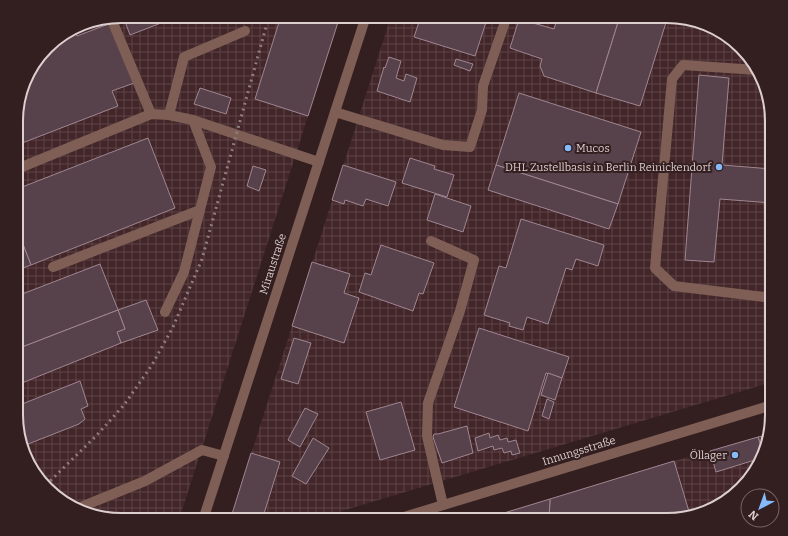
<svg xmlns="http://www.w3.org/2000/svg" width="788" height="536" font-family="Bitter,serif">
<defs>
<pattern id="industrial-grid" width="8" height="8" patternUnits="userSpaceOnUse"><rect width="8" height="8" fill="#422629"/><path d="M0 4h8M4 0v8" fill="none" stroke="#5d4447"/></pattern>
</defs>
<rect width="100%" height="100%" fill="#331e20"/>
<g fill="url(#industrial-grid)">
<polygon points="121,16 340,16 179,520 114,520 57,498 30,467 17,428 17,107 30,69 52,42 87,22"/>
<polygon points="391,16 674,16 731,38 761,74 772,114 772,382 312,520 230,520"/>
<polygon points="767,435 750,479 714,509 667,520 481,520 674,461"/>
</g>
<g fill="#57414b" stroke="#9f8691">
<polygon points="123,16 179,16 130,35"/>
<polygon points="281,16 340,16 308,116 255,99"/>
<polygon points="421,16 488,16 475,56 414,37"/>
<polygon points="558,16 575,21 577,16 620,16 596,93 544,76 540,66 542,59 510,48 519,19 554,29"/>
<polygon points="620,16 668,16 640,106 596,93"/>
<polygon points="111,23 134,83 112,91 118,106 17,145 17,107 30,69 52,42 74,29 77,36"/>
<polygon points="389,57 401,61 396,78 404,81 406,74 417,78 410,102 377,91 384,67 385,68"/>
<polygon points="456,59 473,64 470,71 454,65"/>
<polygon points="699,75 729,78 722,165 772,169 772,203 720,199 714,262 685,260"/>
<polygon points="200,88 231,98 226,114 194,104"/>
<polygon points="519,93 641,132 618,204 496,165"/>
<polygon points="148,138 175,208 31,265 17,229 17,189"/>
<polygon points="410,158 435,166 434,169 454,175 447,197 402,183"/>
<polygon points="343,165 396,182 388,206 366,199 363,206 345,200 344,204 332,200"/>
<polygon points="496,165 618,204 609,229 488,190"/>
<polygon points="253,166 266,170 259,191 247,186"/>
<polygon points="435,194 471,206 463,232 427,220"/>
<polygon points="772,217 772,267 768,266"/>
<polygon points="521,219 604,245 598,266 576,259 572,270 566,268 548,324 527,317 523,330 509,326 510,323 484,315 499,266 506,268"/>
<polygon points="17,229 31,265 17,270"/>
<polygon points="381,245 434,263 423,294 419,293 413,311 359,292 365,273 371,275"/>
<polygon points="312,262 350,274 344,293 359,298 344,343 292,326"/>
<polygon points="100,264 118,310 17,349 17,296"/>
<polygon points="146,300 158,330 121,343 117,332 125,329 118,310"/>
<polygon points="118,310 125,329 117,332 121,343 17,385 17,349"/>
<polygon points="479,328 569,357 562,378 546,373 528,431 454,407"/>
<polygon points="294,338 311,343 298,384 281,379"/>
<polygon points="548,373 562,378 555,400 541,395"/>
<polygon points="80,381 88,406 81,409 85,419 79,424 23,446 17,428 17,406"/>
<polygon points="547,399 554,402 549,419 542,416"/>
<polygon points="401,402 415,450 380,460 366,412"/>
<polygon points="305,408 318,414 300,447 288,440"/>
<polygon points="467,426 473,453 442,463 433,437 434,434 438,434"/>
<polygon points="489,433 490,438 498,435 500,440 507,438 508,442 516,440 520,453 512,455 511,451 504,453 502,448 494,450 493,446 478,451 475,438"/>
<polygon points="767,435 762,449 758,437"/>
<polygon points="758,437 762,449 758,459 716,472 710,451"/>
<polygon points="313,438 329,448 306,484 292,476"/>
<polygon points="251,453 280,462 262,520 251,520 232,514"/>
<polygon points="674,461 690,515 667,520 549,520 550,499"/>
<polygon points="550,499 549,520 481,520"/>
</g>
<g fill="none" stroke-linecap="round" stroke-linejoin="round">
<g stroke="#7f5f55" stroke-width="10">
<polyline points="111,18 151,114"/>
<polyline points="757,70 683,65 672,79 655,268 674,286 772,298"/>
<polyline points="335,112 443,145 470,147 482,110 483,86 507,16"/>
<polyline points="169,115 184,57 245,31"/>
<polyline points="17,169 151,114 169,115 193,120 319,162"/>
<polyline points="431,241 474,260 460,311 428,403 427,436 443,505"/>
<polyline points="53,267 200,210"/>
<polyline points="165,312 184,272 211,167 193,120"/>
<polyline points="81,507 145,481 202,450 224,456"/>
<polyline points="203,520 366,16"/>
<polyline points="394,520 772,405"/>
</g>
<polyline stroke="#8f7d7e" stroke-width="3" stroke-dasharray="2 4" stroke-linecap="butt" points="46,485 96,436 124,405 152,365 173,327 202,259 269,16"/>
</g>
<g fill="#85bbfb" stroke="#331e20" stroke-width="1.5">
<circle cx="568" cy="148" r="4"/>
<circle cx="719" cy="167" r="4"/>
<circle cx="735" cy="455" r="4"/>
</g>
<g text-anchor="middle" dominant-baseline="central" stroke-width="4" stroke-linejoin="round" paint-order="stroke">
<g font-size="11" fill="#ddcfcf" stroke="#331e20" text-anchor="end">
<text x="576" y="148" text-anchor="start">Mucos</text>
<text x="711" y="167">DHL Zustellbasis in Berlin Reinickendorf</text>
<text x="727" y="455">Öllager</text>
</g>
<g font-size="11" fill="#ddcfcf" stroke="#331e20">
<text transform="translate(273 264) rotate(-72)">Miraustraße</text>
<text transform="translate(579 451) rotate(-17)">Innungsstraße</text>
</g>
</g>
<path d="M0 0H788V536H0ZM121 23H667A98 98 0 0 1 765 121V415A98 98 0 0 1 667 513H121A98 98 0 0 1 23 415V121A98 98 0 0 1 121 23Z" fill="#331e20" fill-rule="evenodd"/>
<path fill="none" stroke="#ddcfcf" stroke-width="2" d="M121 23H667A98 98 0 0 1 765 121V415A98 98 0 0 1 667 513H121A98 98 0 0 1 23 415V121A98 98 0 0 1 121 23Z"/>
<g transform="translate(760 508) rotate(221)"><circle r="19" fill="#331e20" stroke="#776566"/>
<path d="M0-3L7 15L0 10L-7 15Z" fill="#85bbfb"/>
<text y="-6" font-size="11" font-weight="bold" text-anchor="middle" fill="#ddcfcf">N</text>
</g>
</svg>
